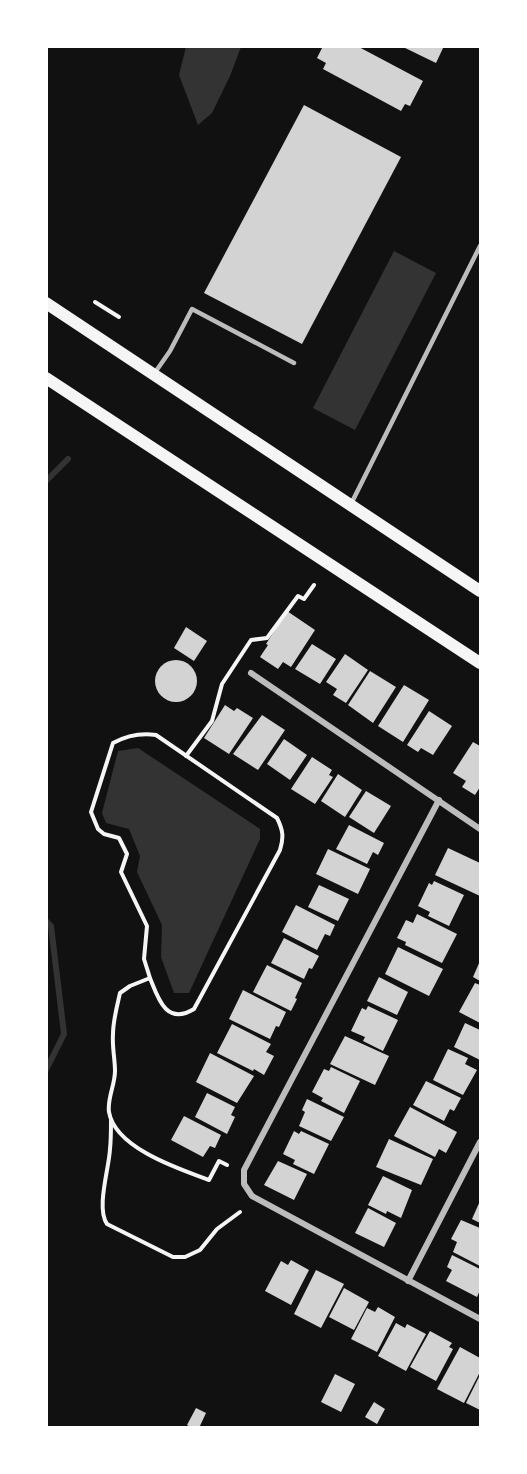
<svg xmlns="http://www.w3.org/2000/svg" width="527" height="1474" font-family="'Playfair Display',serif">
<rect width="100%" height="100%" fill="#111"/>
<g fill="#333">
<polygon points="186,47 241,47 230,76 212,113 198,125 179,75"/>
<polygon points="394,251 436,273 355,430 313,408"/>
<polygon points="138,748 260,829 260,839 189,993 174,993 161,957 162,925 137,872 140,856 129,829 106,823 102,813 118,751"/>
</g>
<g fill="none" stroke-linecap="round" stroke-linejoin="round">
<g stroke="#333" stroke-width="6">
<polyline points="46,481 68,459"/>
<polyline points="46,921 51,926 64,1034 46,1070"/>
</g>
</g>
<g fill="#d3d3d3">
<polygon points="323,46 357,46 423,81 410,106 405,104 401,111 323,69 326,63 317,58"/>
<polygon points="401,46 444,46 436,63"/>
<polygon points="304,105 401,157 302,344 204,293"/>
<polygon points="287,611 315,630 291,667 283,662 278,669 260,657 268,645 266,644"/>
<polygon points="186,627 207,641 194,661 174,648"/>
<polygon points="312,644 336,659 320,684 295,669"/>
<polygon points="345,654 368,670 346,703 333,695 337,689 326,682"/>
<circle cx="176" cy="681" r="21"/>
<polygon points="370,671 396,687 373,723 348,705"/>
<polygon points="404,685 429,700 403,742 378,726"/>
<polygon points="225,705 234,711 237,708 253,718 229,754 204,738"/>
<polygon points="429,711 452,726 433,755 421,748 418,752 407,745"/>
<polygon points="262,715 285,730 258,770 233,754"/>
<polygon points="284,739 307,755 290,780 267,764"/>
<polygon points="473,742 480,746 480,787 475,795 462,787 466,781 453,773"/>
<polygon points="312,757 332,770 329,775 333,777 315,804 291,789"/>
<polygon points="338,774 362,790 345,817 321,801"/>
<polygon points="366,791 391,806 374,833 349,817"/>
<polygon points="349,825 384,843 378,855 373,852 367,864 336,849"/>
<polygon points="448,848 480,863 480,896 435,875"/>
<polygon points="328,849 370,869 358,894 316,874"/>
<polygon points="434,881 464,895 449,926 428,916 430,912 418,906 429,883 432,885"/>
<polygon points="319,885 349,899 338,921 308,907"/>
<polygon points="296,905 335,925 330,936 325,934 317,950 282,932"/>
<polygon points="417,914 457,934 442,963 405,945 406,942 397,938 406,920 413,923"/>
<polygon points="284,938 319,956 312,969 309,968 304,979 271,963"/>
<polygon points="398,947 443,969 429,996 385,974"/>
<polygon points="480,961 480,981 473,977"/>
<polygon points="267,965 302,983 295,998 297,999 291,1011 253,992"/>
<polygon points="379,977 408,992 397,1015 367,1001"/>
<polygon points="475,983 480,985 480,1023 459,1012"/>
<polygon points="243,990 286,1012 279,1027 276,1026 270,1039 229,1019"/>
<polygon points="368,1006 398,1020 383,1051 363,1041 365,1037 351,1031 362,1008 366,1010"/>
<polygon points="465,1023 480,1030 480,1060 454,1047"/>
<polygon points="232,1024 271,1044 266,1052 274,1056 264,1075 254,1069 253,1071 217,1053"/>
<polygon points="345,1036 389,1056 375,1085 330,1064"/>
<polygon points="448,1049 468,1058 465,1064 477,1070 463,1095 433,1080"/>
<polygon points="210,1053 254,1076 237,1103 196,1082"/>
<polygon points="331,1067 360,1081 344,1113 321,1101 323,1098 312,1092 324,1069 329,1071"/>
<polygon points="426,1081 461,1098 454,1111 450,1109 444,1121 413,1105"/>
<polygon points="207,1093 235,1107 231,1115 235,1117 227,1134 195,1117"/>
<polygon points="307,1099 344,1117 331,1141 299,1126 305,1112 302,1110"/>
<polygon points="410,1107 457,1132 446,1153 439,1149 435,1157 394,1136"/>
<polygon points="184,1116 221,1135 215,1148 210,1146 203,1157 171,1140"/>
<polygon points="294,1131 299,1134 301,1131 329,1144 314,1174 293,1164 295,1160 283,1154"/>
<polygon points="389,1139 433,1159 421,1185 376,1167"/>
<polygon points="278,1161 307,1174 294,1200 264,1185"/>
<polygon points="383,1176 412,1190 401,1218 387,1211 386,1214 368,1205"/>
<polygon points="480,1201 480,1223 472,1219"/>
<polygon points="368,1208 396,1223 384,1247 355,1233"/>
<polygon points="461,1220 480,1228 480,1266 453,1252 457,1242 451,1239"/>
<polygon points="452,1255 480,1269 480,1290 477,1297 446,1281 452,1270 447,1267"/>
<polygon points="291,1260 309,1270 291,1305 265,1291 281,1261 288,1265"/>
<polygon points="316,1270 344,1284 321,1328 294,1314"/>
<polygon points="344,1288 369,1302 354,1330 329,1317"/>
<polygon points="378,1307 395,1317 377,1352 351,1339 367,1308 375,1312"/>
<polygon points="396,1323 405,1328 407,1324 426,1334 406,1371 378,1356"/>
<polygon points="430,1331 452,1343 449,1347 453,1349 436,1381 410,1367"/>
<polygon points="460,1347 480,1358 480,1372 464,1403 437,1389"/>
<polygon points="335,1374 355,1384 341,1412 321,1402"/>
<polygon points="480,1375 480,1410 466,1403"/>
<polygon points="374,1402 385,1409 377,1424 365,1417"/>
<polygon points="196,1408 206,1413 199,1428 192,1428 187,1425"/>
</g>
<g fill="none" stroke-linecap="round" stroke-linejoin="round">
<g stroke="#f5f5f5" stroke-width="4">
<polyline points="95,302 119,317"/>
<polyline points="186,756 212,721 222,684 251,640 267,638 298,596 304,599 314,585"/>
<path d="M150 978 144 959 147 926 121 872 127 854 119 838 104 834 98 829 91 812 113 743C126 736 142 733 156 735L277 818C283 830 284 837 280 850L194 1009C166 1026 158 998 150 978L130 986 120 993C117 1006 113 1021 113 1034 112 1047 115 1059 115 1071 115 1085 107 1099 109 1112 115 1148 179 1169 209 1180L219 1161 227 1165"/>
<path d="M111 1120C111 1130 111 1140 110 1149 109 1169 96 1208 107 1224L173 1257H185L200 1250 217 1229 240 1212"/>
</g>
<g stroke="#bcbcbc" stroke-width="4.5">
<polyline points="154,374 170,351 192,309 294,363"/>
<polyline points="351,504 480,246"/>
</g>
<g stroke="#bcbcbc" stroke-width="6">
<polyline points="251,673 480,829"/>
<polyline points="439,800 244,1170 244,1184 252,1196 480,1319"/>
<polyline points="408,1281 480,1142"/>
</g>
<g stroke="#f5f5f5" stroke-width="12">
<polyline points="46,303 480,591"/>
<polyline points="46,378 480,663"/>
</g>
</g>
<rect width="527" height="1474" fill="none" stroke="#ffffff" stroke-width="96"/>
</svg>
